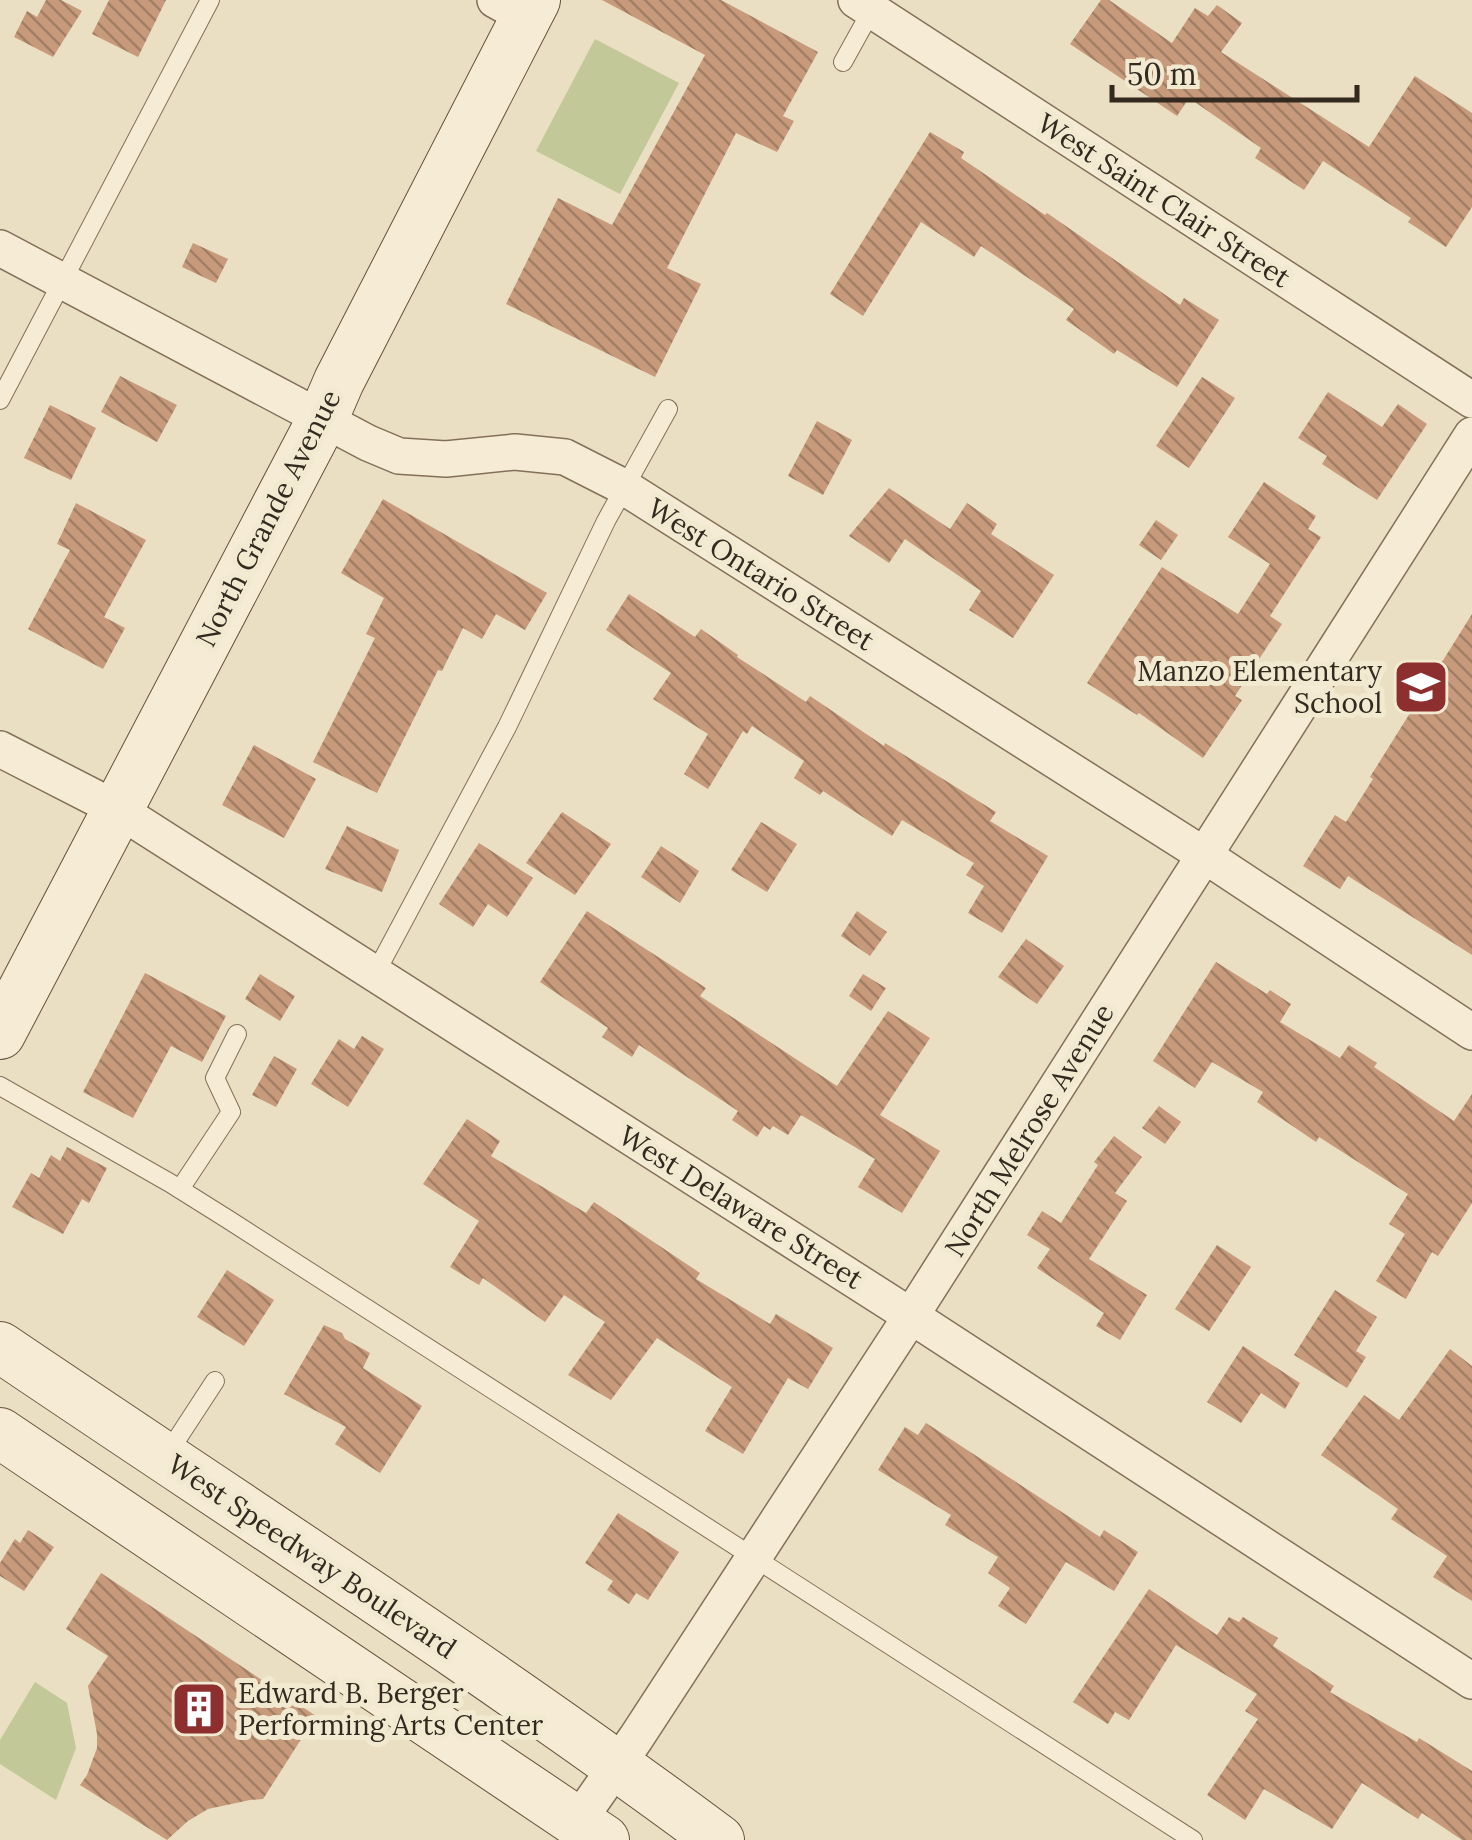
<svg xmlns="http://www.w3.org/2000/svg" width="1472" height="1840" font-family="Lora,serif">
<defs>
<pattern id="building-back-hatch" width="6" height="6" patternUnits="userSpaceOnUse" patternTransform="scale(2.5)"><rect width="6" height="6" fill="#c69a7b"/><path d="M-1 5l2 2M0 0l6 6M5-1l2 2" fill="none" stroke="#a27e64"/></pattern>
</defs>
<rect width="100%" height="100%" fill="#eadfc2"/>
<g fill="#c2c897">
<polygon points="595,39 679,83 620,194 536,151"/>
<polygon points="35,1682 67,1703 76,1748 56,1800 0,1764 0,1740"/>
</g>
<g fill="url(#building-back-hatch)">
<polygon points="46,0 61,0 82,11 53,57 14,37 27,11 37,17"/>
<polygon points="109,0 166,0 138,57 92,34"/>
<polygon points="602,0 721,0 818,52 783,116 794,121 777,152 736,133 667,268 701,284 655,377 506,304 558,198 612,225 705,55"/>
<polygon points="1101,0 1109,0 1172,43 1195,8 1208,16 1217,5 1242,23 1221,52 1369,147 1415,76 1472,113 1472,207 1446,247 1408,222 1411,218 1323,161 1304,190 1255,158 1261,148 1189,98 1177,116 1070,44"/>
<polygon points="930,132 964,152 961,158 1045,215 1047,213 1180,305 1184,298 1219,320 1177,387 1117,350 1114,354 1066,320 1074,309 981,246 974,257 921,222 863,316 830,294"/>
<polygon points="193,243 228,259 216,283 182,267"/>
<polygon points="120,376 177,405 157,442 101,412"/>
<polygon points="1202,377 1235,398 1189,468 1156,446"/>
<polygon points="1328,392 1382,427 1398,404 1427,424 1377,500 1322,464 1327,456 1298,438"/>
<polygon points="50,405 96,428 71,480 24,458"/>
<polygon points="817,421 852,440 823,495 788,476"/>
<polygon points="1264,482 1316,516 1308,529 1321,537 1270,616 1282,624 1235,696 1242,700 1203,758 1139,713 1137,715 1087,683 1162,567 1238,614 1270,564 1228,537"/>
<polygon points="889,488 950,529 967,503 997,524 991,534 1054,575 1013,638 969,610 981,591 905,539 889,563 849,536"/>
<polygon points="383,499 547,593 525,630 496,614 482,639 463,628 442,671 438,670 377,793 313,762 375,638 366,634 384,598 341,573"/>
<polygon points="76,503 146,540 104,617 125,628 103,669 28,629 70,550 57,544"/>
<polygon points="1156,520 1178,535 1161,560 1139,545"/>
<polygon points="629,594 695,637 701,629 738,655 737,657 806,702 810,696 884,746 885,743 996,812 990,821 1048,856 1002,933 968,913 984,886 966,875 974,863 902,820 892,836 823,791 820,795 794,778 804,761 752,726 747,734 743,731 708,789 684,774 708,734 653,699 671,673 606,630"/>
<polygon points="1472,614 1472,955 1348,876 1340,889 1303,866 1335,815 1346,822 1373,779 1370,777"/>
<polygon points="254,745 316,779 284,838 222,805"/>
<polygon points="562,812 611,844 575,895 526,863"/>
<polygon points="761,822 797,844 767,892 731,870"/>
<polygon points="347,826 399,850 382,892 325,869"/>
<polygon points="479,843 533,878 507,917 488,904 473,927 439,904"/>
<polygon points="661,846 699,871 680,903 641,877"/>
<polygon points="587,911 706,988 700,996 837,1086 888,1011 930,1038 880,1115 940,1151 902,1213 858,1187 875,1159 801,1115 788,1135 773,1126 770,1130 764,1126 757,1137 732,1120 738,1111 639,1045 632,1057 602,1037 608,1028 540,982"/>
<polygon points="857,911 887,932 870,956 841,936"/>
<polygon points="1026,939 1064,966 1037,1004 998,977"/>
<polygon points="1216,962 1267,994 1270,990 1291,1004 1280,1022 1340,1058 1349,1045 1377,1063 1374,1067 1454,1121 1472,1094 1472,1203 1438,1256 1432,1252 1406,1299 1376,1281 1405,1234 1389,1224 1408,1194 1319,1137 1316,1142 1257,1102 1263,1092 1212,1062 1195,1088 1153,1061"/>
<polygon points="145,973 226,1016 202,1062 171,1046 133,1118 83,1092"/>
<polygon points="260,974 295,996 280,1021 245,999"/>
<polygon points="863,974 886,988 871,1011 849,996"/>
<polygon points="362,1036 384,1049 348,1107 311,1084 339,1039 354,1049"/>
<polygon points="274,1056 297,1069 276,1107 252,1095"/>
<polygon points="1159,1106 1181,1122 1165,1144 1142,1128"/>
<polygon points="467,1119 500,1141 491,1156 586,1213 594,1202 700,1273 696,1279 770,1324 776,1314 833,1348 808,1389 788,1378 743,1454 705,1431 732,1387 657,1338 611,1400 568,1375 605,1322 564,1295 545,1322 483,1278 479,1285 450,1267 479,1221 423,1184"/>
<polygon points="1114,1136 1142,1157 1115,1193 1127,1201 1089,1259 1147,1295 1120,1340 1096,1326 1104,1313 1037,1268 1050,1249 1027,1235 1042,1211 1061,1223 1098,1165 1094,1162"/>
<polygon points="67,1147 107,1168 89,1203 82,1199 63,1234 12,1207 31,1173 39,1178 51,1155 60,1161"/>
<polygon points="1217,1245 1251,1267 1209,1331 1175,1309"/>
<polygon points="227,1270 274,1300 244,1346 197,1317"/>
<polygon points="1335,1290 1377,1317 1356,1351 1366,1357 1347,1388 1294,1355"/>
<polygon points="324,1325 342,1333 345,1339 370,1353 363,1368 422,1406 380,1473 335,1444 346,1427 284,1394"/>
<polygon points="1243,1346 1300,1383 1285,1409 1261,1393 1241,1423 1207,1402"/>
<polygon points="1450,1349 1472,1366 1472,1601 1433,1577 1447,1556 1391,1519 1398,1509 1321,1455 1364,1395 1399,1420"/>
<polygon points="926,1423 1100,1537 1104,1530 1138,1552 1114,1591 1066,1562 1026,1624 998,1606 1010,1588 988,1573 998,1557 945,1525 951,1515 878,1470 905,1427 918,1435"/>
<polygon points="618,1513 679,1552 648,1600 636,1593 629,1604 607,1590 613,1581 585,1563"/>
<polygon points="28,1530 54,1547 24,1591 0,1576 0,1563 15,1539 20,1543"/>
<polygon points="101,1573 316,1716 263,1799 250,1800 208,1809 188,1821 167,1840 80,1785 87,1775 97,1748 97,1734 88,1686 108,1656 66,1629"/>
<polygon points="1149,1589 1217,1635 1229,1617 1239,1622 1243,1617 1278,1638 1273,1646 1334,1686 1330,1692 1417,1742 1419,1738 1472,1771 1472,1840 1462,1840 1422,1813 1418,1819 1362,1783 1332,1829 1264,1789 1245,1820 1207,1795 1258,1719 1245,1711 1257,1694 1176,1645 1129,1720 1115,1712 1108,1724 1073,1702"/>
</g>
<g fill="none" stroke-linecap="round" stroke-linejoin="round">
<g stroke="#83705b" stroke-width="20">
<g id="service">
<polyline points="843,62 874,6"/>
<polyline points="0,400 210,0"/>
<polyline points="375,974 507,727 606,521 668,409"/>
<polyline points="0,1086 170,1183 229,1220 1193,1840"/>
<polyline points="180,1189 231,1112 215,1078 237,1034"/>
<polyline points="168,1453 215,1381"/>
</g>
</g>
<g stroke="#83705b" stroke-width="38">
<g id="minor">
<polyline points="495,0 526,17"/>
<polyline points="856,0 1472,400"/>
<polyline points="0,248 368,443 399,456 446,459 515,452 565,457 624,487 1204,855 1472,1032"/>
<polyline points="0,749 117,809 911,1316 1472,1681"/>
<polyline points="578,1821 636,1738 911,1316 1472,435"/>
</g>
</g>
<g stroke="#65523e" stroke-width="52">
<g id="secondary">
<polyline points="0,1034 323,418 339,381 535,0"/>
<path d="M0 1347C241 1510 486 1667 719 1840"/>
<polyline points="0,1433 604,1840"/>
</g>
</g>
<use href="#service" stroke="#f6ecd5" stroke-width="18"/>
<use href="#minor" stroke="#f6ecd5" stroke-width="35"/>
<use href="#secondary" stroke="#f6ecd5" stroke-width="50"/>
</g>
<defs>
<g id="school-square" transform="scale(2.875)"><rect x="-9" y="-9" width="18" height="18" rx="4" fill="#8e2f2f" stroke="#f2e9d1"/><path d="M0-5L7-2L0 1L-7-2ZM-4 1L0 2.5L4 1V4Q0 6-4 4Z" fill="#fff"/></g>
<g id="building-square" transform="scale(2.875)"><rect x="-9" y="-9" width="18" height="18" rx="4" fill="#8e2f2f" stroke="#f2e9d1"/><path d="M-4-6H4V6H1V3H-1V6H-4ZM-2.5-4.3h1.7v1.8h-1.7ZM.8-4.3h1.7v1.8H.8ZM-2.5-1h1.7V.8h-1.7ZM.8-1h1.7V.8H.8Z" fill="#fff"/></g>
</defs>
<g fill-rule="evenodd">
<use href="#school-square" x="1421" y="687"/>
<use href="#building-square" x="199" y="1709"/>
</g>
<g text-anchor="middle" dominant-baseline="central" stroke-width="10" stroke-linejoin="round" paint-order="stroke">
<g font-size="28" fill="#34291e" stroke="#f2e9d1">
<text transform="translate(1164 200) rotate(33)">West Saint Clair Street</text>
<text transform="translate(268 518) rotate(-63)">North Grande Avenue</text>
<text transform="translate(761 574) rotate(32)">West Ontario Street</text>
<text transform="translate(1029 1130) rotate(-58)">North Melrose Avenue</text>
<text transform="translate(741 1207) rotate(32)">West Delaware Street</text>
<text transform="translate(312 1556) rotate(34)">West Speedway Boulevard</text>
</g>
<g font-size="28" fill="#34291e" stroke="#f2e9d1" text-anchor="end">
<text x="1382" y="671">Manzo Elementary<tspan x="1382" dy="32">School</tspan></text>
<text x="238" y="1693" text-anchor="start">Edward B. Berger<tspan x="238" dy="32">Performing Arts Center</tspan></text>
</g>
</g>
<path d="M1112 85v15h245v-15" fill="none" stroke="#34291e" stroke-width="5"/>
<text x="1127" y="85" font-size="30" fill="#34291e" stroke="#f2e9d1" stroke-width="8" paint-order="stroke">50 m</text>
</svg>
